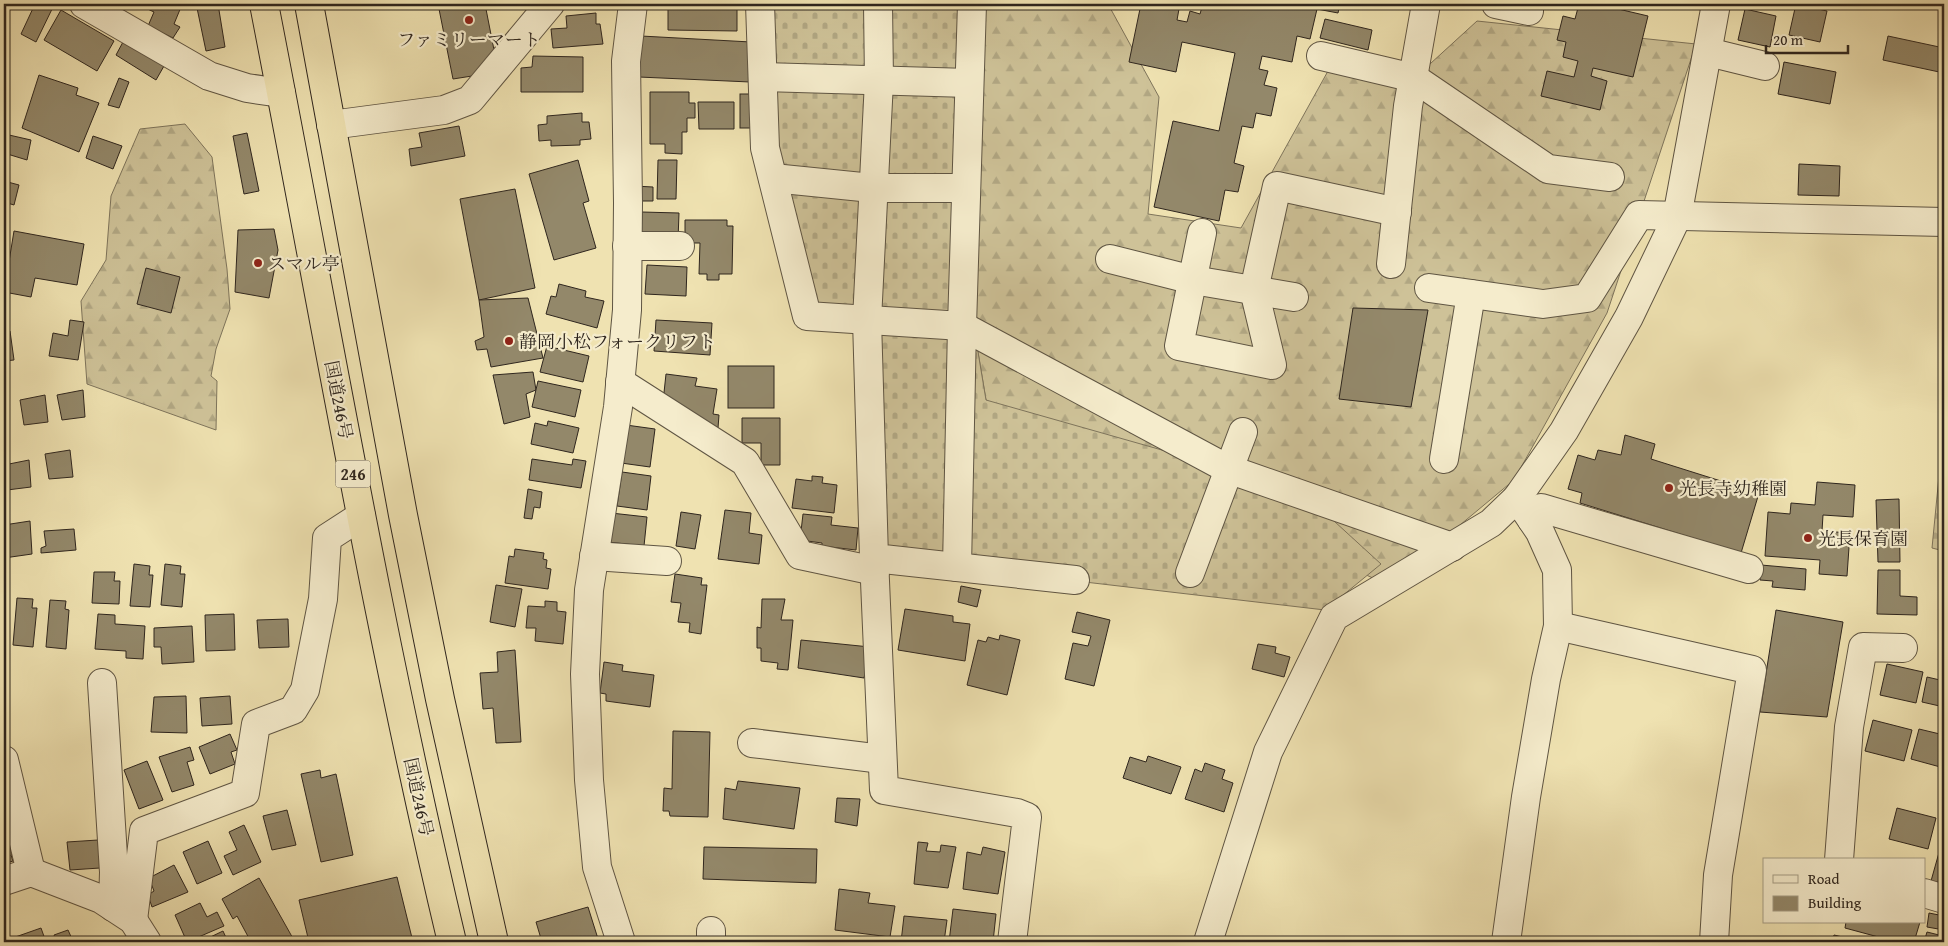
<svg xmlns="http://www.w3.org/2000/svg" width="1948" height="946" font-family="'Gentium Book Plus','Noto Serif JP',serif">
<defs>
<pattern id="forest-firs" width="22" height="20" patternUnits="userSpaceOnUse" patternTransform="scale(1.25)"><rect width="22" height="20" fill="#cec298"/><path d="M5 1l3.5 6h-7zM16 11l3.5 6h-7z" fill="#b1a783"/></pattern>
<pattern id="cemetery-stones" width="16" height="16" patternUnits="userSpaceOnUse" patternTransform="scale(1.25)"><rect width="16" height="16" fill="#cec298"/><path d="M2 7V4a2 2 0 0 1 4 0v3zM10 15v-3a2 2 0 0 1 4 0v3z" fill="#b1a783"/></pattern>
</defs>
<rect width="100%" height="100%" fill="#efe2b1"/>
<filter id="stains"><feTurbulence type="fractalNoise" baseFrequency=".004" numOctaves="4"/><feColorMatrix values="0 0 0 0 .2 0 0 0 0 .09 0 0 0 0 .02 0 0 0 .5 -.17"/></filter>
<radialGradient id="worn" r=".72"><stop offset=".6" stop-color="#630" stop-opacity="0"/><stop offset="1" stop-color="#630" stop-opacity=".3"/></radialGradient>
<g fill="url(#forest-firs)" stroke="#7e745b">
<polygon points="985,4 1108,4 1159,97 1148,214 1241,228 1328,71 1419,74 1477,21 1696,44 1607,313 1514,480 1388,585 986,400 971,310"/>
<polygon points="185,124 212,157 227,269 230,309 216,349 211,376 217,381 216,430 87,384 81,301 106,260 111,196 140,129"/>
</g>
<g fill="url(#cemetery-stones)" stroke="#7e745b">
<polygon points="772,4 983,4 971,310 986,400 1299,489 1381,564 1325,610 887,559 878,310 820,312 775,162"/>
<polygon points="1944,475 1944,551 1932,548 1939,476"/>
</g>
<g fill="#93886a" stroke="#2f261e">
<polygon points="35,4 50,4 54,5 36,42 21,34"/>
<polygon points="137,4 174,4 181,7 174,24 180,27 173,38 148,26 154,12"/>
<polygon points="212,4 218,4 225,47 206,51 197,8"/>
<polygon points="438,4 485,4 495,55 472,76 453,79"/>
<polygon points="677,4 737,4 737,31 668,30 668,7 677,7"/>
<polygon points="1141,4 1156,4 1179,9 1177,20 1187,22 1190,11 1200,14 1202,7 1187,4 1340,4 1338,13 1317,9 1310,39 1297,36 1292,62 1262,56 1259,69 1268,71 1264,85 1277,88 1271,116 1256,113 1253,128 1242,126 1234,163 1244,166 1238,192 1225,190 1219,221 1154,207 1173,121 1219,131 1235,53 1182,42 1176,72 1129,62"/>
<polygon points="1579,4 1615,4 1614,8 1648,16 1633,77 1593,68 1591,76 1607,81 1600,110 1541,96 1547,71 1574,77 1578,61 1563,57 1566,42 1557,40 1563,16 1575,19"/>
<polygon points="1796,4 1827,11 1820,42 1789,35"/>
<polygon points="1912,4 1932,4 1931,8"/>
<polygon points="1745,9 1776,16 1770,47 1738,40"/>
<polygon points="61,10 114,41 97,71 44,40"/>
<polygon points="596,13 596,24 600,24 603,44 553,48 551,29 567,28 566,16"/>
<polygon points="1325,19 1372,30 1368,50 1320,38"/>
<polygon points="641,36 751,42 750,82 639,77"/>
<polygon points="1888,36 1944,48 1944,73 1883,60"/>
<polygon points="123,42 164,66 156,80 116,55"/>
<polygon points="533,56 583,57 583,92 521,92 521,68 532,67"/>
<polygon points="1784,62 1836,72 1830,104 1778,94"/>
<polygon points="39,75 78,88 76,95 99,103 79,152 22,128"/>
<polygon points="119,78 129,82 119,108 108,105"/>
<polygon points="650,92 689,92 689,103 695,103 695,118 687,118 687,132 682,132 682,154 665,153 665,144 650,144"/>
<rect x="740" y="94" width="16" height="34"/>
<polygon points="698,102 734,102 734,129 699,129"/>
<polygon points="582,113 582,122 589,122 591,139 580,140 580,145 551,146 551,140 539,141 538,125 547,124 547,116"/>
<polygon points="4,121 9,123 4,140"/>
<polygon points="459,126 465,156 411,166 409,149 422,147 419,133"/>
<polygon points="247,133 259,191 244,194 233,136"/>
<polygon points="9,135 31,140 27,160 4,153"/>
<polygon points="93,136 122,146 113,169 86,158"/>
<polygon points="578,160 589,201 583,203 596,248 554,260 529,174"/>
<polygon points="658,160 677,160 676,199 657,199"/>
<polygon points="1799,164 1840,166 1839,196 1798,195"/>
<polygon points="4,181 19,185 14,205 4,202"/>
<polygon points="634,186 653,187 653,201 633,201"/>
<polygon points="515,189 535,288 479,300 460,199"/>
<polygon points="642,212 679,213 678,240 641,239"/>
<polygon points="685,220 727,220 727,226 733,226 732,274 719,274 719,280 707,280 707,274 699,274 700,243 685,243"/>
<polygon points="4,227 8,228 7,246 4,246"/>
<polygon points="274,229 278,250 269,298 235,292 238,230"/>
<polygon points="14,231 84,244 77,285 35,278 31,297 4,292"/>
<polygon points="647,265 687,267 686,296 645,294"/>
<polygon points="146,268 180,277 171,313 137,304"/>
<polygon points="559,284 586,291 585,297 604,301 597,328 546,314 551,296 556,297"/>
<polygon points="528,298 543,358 491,367 487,349 477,350 475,341 484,337 479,300"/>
<polygon points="1353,308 1428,310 1411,407 1339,399"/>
<polygon points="70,320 84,322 78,360 49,356 53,333 68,336"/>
<polygon points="656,320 712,323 710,355 654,351"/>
<polygon points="10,331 14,360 4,361 4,332"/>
<polygon points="547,346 589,356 583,382 540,372"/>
<rect x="728" y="366" width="46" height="42"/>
<polygon points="533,372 536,390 526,394 530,417 504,424 493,375"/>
<polygon points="666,374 697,378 695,386 717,389 713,414 719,415 718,428 704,426 663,402"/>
<polygon points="538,381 581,390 575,417 532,407"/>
<polygon points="83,390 85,417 62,420 57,395"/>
<polygon points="45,395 48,422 24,425 20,400"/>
<polygon points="6,397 9,425 4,425 4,398"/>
<polygon points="742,418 780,418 780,465 761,465 761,443 742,443"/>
<polygon points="548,421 579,428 573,453 531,444 535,423 547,426"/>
<polygon points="626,425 655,429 650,467 621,463"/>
<polygon points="1625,435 1655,444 1651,459 1759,493 1741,553 1580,503 1582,493 1568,489 1578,455 1595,460 1598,450 1621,455"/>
<polygon points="70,450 73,477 49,479 45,454"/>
<polygon points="532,459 572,465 573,459 586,461 581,488 529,480"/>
<polygon points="29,460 31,487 7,490 4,465"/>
<polygon points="622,472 651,476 647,510 617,506"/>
<polygon points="812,476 823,477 822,483 837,485 834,513 792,508 796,479 812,481"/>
<polygon points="1817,482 1855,485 1853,517 1823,515 1822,531 1850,533 1847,576 1819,574 1820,560 1765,556 1768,512 1790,514 1791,503 1815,505"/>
<polygon points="528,489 542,492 540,508 534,507 532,519 524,518"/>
<polygon points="1899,499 1900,562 1878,562 1876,500"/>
<polygon points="725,510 751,513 749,533 762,535 759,564 718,559"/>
<polygon points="681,512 701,515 695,549 676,546"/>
<polygon points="611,513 647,517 644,546 608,542"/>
<polygon points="803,514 832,517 831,525 858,528 856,550 822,546 822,543 800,540"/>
<polygon points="30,521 32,554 4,558 4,525"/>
<polygon points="74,529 76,550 41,553 41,548 46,546 44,531"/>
<polygon points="515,549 544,553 543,559 547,560 546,568 551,569 548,589 505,583 509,556 514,557"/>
<polygon points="134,564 150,566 149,575 153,575 150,607 130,606"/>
<polygon points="165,564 181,566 180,574 185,574 182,607 161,605"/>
<polygon points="1761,565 1806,569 1805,590 1772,587 1773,581 1760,580"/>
<polygon points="1878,570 1900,570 1900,596 1917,597 1917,615 1877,614"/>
<polygon points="94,572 115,572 114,581 120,581 119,604 92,603"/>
<polygon points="675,574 702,578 701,585 707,585 701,634 689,632 690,623 678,622 681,603 671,602"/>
<polygon points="496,585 522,589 515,627 490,622"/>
<polygon points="961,586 981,590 977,607 958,602"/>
<polygon points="17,598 33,599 32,608 37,608 33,647 13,645"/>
<polygon points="762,599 785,599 781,620 793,620 788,670 777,669 778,663 761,661 761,648 757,648 757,627 761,628"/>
<polygon points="50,600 66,601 65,609 69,610 66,649 46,647"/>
<polygon points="545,601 557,602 557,611 566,612 563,644 535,641 536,628 526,628 528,606 545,607"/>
<polygon points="905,609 953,616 953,622 970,624 965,661 898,650"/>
<polygon points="1776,610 1843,622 1827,717 1760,712"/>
<polygon points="1077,612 1110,620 1094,686 1065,679 1073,643 1088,646 1091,636 1072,632"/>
<polygon points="98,614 115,615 115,624 145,626 143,659 126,658 126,651 95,649"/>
<polygon points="234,614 235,650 206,651 205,615"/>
<polygon points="288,619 289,647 259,648 257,620"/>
<polygon points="192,626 194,662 162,664 161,647 154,647 154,628"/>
<polygon points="1000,635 1020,640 1007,695 967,685 978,640 986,642 988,637 999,640"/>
<polygon points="801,640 870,647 864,678 798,668"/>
<polygon points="1258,644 1276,647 1275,653 1290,657 1284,677 1252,669"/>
<polygon points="515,650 521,742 496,743 493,708 483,709 480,673 498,672 497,652"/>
<polygon points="604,662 623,665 622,671 654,675 650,707 606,701 606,694 600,693"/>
<polygon points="1887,664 1923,672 1916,703 1880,695"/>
<polygon points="1943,668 1944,668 1944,707 1922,702 1927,677 1940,680"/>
<polygon points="186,696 187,733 151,732 154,697"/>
<polygon points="230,696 232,724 202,726 200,698"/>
<polygon points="1873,720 1912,730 1904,761 1865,751"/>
<polygon points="1919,729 1944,735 1944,768 1911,759"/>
<polygon points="673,731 710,732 708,817 670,816 669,811 663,811 664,788 672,789"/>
<polygon points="230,734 237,750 231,752 235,764 210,774 199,747"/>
<polygon points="190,747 194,760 187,762 194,785 172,792 159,757"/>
<polygon points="1148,756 1181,767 1171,794 1123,778 1130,757 1146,762"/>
<polygon points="147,761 163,800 139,809 124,770"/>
<polygon points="1205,763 1225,770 1222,779 1233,783 1224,812 1185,799 1195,769 1202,772"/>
<polygon points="320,770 321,778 336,774 353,855 321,862 301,774"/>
<polygon points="738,781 800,788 794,829 723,819 725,788 736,790"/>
<polygon points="837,798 860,799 857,826 835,822"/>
<polygon points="1897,808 1936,818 1928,849 1889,839"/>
<polygon points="287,810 296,845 272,850 263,816"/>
<polygon points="244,825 261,862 233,875 224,856 237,850 229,832"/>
<polygon points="11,831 17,853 11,855 13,861 4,864 4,833"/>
<polygon points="98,840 100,868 70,870 67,842"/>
<polygon points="208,841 222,873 197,884 183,852"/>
<polygon points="918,842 928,843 926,851 940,852 941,845 956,847 948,888 914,884"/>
<polygon points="704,847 817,849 816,883 703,879"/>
<polygon points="983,847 1005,852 998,894 963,889 967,852 981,855"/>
<polygon points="1940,849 1944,850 1944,885 1931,881"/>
<polygon points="174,865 188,892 152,907 148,895 154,891 149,878"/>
<polygon points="397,877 413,942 309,942 299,900"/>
<polygon points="259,878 295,942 251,942 237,916 233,919 222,899"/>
<polygon points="839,889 870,893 868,903 895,906 890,937 835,930"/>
<polygon points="200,903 207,917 217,912 224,926 187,942 175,915"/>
<polygon points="588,907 599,942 542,942 536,922"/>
<polygon points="953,909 996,914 993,942 949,942"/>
<polygon points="1929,913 1944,916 1944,930 1927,927"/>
<polygon points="904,916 947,920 944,942 901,942"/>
<polygon points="1846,922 1920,922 1914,942 1897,942 1845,928"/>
<polygon points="41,928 46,942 4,942 4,941"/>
<polygon points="68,930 73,941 84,937 86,942 56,942 54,935"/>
<polygon points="223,931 228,942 200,942"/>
<polygon points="1927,932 1939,935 1937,942 1924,942"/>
<polygon points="1834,935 1851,939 1851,942 1832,942"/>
</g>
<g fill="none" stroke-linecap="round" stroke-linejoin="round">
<g stroke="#5f5543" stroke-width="30">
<g id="minor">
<polyline points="84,4 209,76 247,88 281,93"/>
<polyline points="760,4 765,148 807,316 962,326 972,4"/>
<polyline points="878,4 879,81 867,320 874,558 1075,580"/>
<polyline points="1496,4 1529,11"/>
<polyline points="1708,52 1765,66"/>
<polyline points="1321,56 1414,78 1548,169 1610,177"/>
<polyline points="763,77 969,83"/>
<polyline points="331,125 444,110 470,100 550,4"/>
<polyline points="773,178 872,188 966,188"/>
<polyline points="1202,233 1179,346 1272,365 1254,290 1277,186 1397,212"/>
<polyline points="627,246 680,246"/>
<polyline points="1110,259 1193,280 1294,297"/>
<polyline points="1391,264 1408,106 1426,4"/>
<polyline points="1429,288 1543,304 1587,298 1639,215 1944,222"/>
<polyline points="620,382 745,462 800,555 875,571"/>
<polyline points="1444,459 1471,294"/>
<polyline points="1532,520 1541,508 1749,569"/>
<polyline points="594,556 667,561"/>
<polyline points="874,558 884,790 1017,813 1027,817 1012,942"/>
<polyline points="957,567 962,326 1228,469 1452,547"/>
<polyline points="1190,573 1243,432"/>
<polyline points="1558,626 1752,670 1718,875 1714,942"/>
<polyline points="102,683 114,872 113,907"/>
<polyline points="752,743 882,759"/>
<polyline points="4,760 31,872"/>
<polyline points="1839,860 1849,727 1863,647 1903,648"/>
<polyline points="4,881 31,872 101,899 133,920 147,942"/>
<polyline points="1924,893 1944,899"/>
<polyline points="133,920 144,831 245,793 256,724 293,710 305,690 323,599 327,538 361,516"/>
<polyline points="711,931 711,942"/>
<polyline points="621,942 597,867 589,780 585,674 589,590 618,407 627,310 628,203 626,61 633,4"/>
<polyline points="1208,942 1268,752 1334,617 1491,523 1517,498 1564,431 1629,317 1677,217 1716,4"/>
<polyline points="1506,942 1526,797 1546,679 1558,626 1557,570 1540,532 1517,498"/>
</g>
</g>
<g stroke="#2f261e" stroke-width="30">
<g id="highway">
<path d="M264 4C325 317 378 632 452 942"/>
<polyline points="309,4 403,515 440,699 494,942"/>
</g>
</g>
<use href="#minor" stroke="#f5eccc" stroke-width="28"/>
<use href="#highway" stroke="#efe2b1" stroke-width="28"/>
</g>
<g fill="#8f2418" stroke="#f5eccc" stroke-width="2">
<circle cx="469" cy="20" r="5"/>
<circle cx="258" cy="263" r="5"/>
<circle cx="509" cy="341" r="5"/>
<circle cx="1669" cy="488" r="5"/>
<circle cx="1808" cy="538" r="5"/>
</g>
<g text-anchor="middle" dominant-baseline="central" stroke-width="4.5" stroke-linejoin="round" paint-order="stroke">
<rect fill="#f5eccc" stroke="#6a6152" stroke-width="1" x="335.5" y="460.5" width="35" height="27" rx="4"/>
<g font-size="16" font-weight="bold" fill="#2f261e">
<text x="353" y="474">246</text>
</g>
<g font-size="18" fill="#2f261e" stroke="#f5eccc" text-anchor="start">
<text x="469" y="39" text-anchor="middle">ファミリーマート</text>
<text x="268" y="263">スマル亭</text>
<text x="519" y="341">静岡小松フォークリフト</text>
<text x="1679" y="488">光長寺幼稚園</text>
<text x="1818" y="538">光長保育園</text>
</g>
<g font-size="18" fill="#2f261e" stroke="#f5eccc">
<text transform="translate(339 400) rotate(79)">国道246号</text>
<text transform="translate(419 797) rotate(78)">国道246号</text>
</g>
</g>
<rect width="1948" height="946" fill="none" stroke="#efe2b1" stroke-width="20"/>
<rect x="5" y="5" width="1938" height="936" fill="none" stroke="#2f261e" stroke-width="2.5"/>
<rect x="10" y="10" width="1928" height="926" fill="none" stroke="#2f261e"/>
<rect x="1763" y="858" width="162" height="65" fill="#f5eccc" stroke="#a69d86"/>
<rect x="1773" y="875" width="25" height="8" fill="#f5eccc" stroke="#a69d86"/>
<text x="1808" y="884" font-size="15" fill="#2f261e">Road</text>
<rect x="1773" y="896" width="25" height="15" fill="#93886a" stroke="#a69d86"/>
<text x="1808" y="908" font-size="15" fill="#2f261e">Building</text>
<path d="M1766 45v8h82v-8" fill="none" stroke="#2f261e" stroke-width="2.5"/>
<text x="1773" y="45" font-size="15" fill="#2f261e" stroke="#f5eccc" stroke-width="4" paint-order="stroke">20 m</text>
<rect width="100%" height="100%" filter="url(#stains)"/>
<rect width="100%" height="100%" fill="url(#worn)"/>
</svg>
